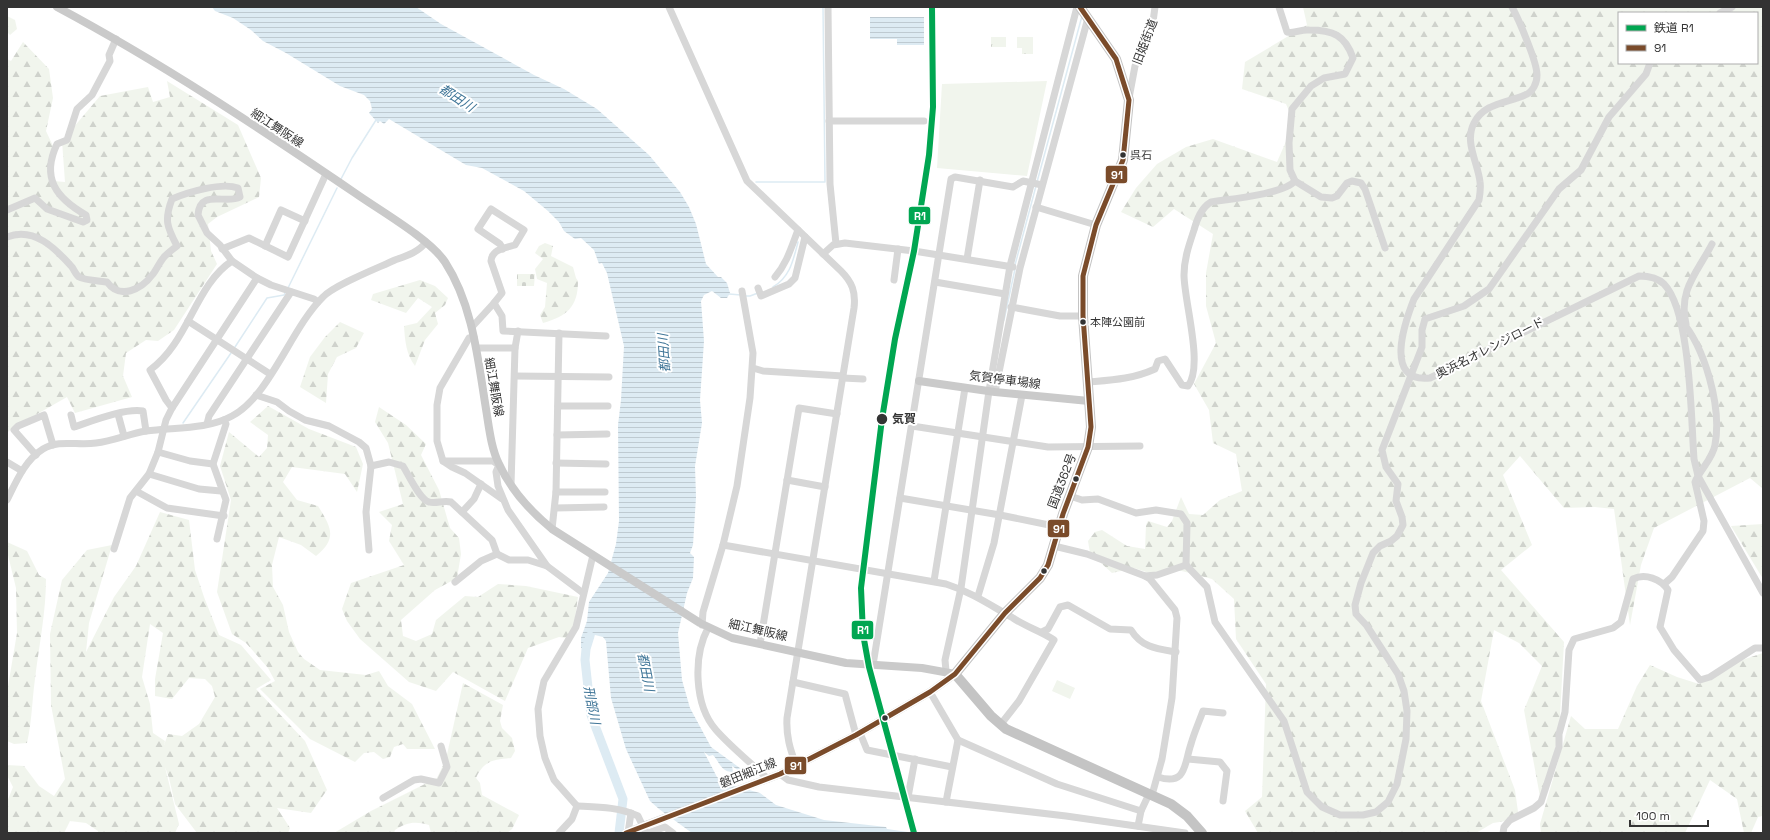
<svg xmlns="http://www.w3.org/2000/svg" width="1770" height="840" font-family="'Space Grotesk','Noto Sans JP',sans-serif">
<defs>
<pattern id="grass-tufts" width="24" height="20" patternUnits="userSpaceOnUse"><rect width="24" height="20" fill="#f1f5ed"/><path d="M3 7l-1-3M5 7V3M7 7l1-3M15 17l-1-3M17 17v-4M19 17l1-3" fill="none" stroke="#cfd2cc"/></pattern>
<pattern id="forest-firs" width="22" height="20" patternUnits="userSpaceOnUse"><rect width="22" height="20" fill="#f1f5ed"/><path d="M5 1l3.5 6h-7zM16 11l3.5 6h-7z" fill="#cfd2cc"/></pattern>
<pattern id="cemetery-stones" width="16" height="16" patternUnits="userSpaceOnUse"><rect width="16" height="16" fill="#f1f5ed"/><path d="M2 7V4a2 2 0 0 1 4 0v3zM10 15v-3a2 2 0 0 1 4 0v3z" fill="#cfd2cc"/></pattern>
<pattern id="water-rules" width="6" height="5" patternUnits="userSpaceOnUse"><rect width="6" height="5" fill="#ddebf3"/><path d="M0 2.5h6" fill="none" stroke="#becad1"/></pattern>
</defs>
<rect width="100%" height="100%" fill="#fff"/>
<g fill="url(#grass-tufts)">
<rect x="991" y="37" width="15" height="10"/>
<polygon points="1017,37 1033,37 1033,54 1022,54 1022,48 1017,48"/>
</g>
<g fill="url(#forest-firs)" fill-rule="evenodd">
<path d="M1303 7H1763V489L1750 478 1654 528 1641 565 1630 625 1614 509 1595 507 1564 508 1520 456 1503 475 1532 545 1501 570 1564 642 1559 734 1541 802 1524 710 1542 666 1519 643 1494 630 1481 701 1515 790 1519 819 1493 823 1476 833H1258L1245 811 1262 797 1266 684 1236 639 1234 599 1212 579 1182 571H1165L1152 574 1134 568 1112 573 1090 553 1088 541 1095 532 1102 530 1127 546 1145 549 1146 525 1148 521 1167 527 1172 521 1181 497 1189 514 1203 515 1220 500 1242 491 1236 454 1213 443 1209 410 1194 384 1216 343 1206 306V273L1213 234 1174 209 1153 227 1121 212 1136 188 1157 164 1186 147 1213 139 1277 162 1294 123 1286 104 1242 89 1245 62 1307 25ZM1619 13H1757V63H1619Z"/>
<polygon points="7,16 15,20 17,29 10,35 7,32"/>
<polygon points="23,42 49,69 53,98 46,131 53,146 53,181 65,182 62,141 100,96 148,87 153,102 170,97 167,81 238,125 261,178 259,197 217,217 208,224 211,251 217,264 174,330 158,341 146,340 126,353 123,376 132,397 75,413 67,397 11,429 7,433 7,59 11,61"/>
<path d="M545 243 553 246 551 256 573 267 576 278 578 281C578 307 567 316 543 323L540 315 545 307 547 283 537 279 535 269 543 259 535 253 539 246Z"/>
<path d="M420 280 435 286 448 298 445 305 435 313 438 324 425 340 415 366C406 354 405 341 404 326L417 323 432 307 418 298 406 313 371 300 373 294Z"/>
<polygon points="340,322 364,333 356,348 337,357 328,374 326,403 300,387 310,357 325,337"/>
<path d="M268 406 309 429 356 447 363 464 357 492 345 474 292 467 283 482 297 500 318 506C331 527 338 538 316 556L301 545 279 537 272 565 273 587 283 605 289 632 298 652 304 659 320 670 366 675 379 671 388 686 412 704 435 749H407L403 744 394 747 390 757 383 759 374 752 364 753 355 762 310 739 260 689 275 681 268 668 246 643 232 634 217 592 231 500 220 466 229 432 259 457 267 448 268 435 250 422Z"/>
<polygon points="379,407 406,425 426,444 421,455 439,490 450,528 459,538 461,554 457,578 435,590 401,620 403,636 416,641 432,634 436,620 465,596 478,597 498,584 526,586 578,597 572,639 559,637 528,648 505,701 453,672 436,691 409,682 360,639 347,621 342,609 351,583 404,565 389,541 392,525 379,512 403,504 388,443 375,422"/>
<path d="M160 512 189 520 195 570 204 597 219 635 241 645 271 680 256 689 305 741 327 790 311 813 277 808 290 828 288 833H197L175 804 169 778 165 767 179 824 175 833H98V831L86 823 70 821 64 833H7V802L13 787 7 775V765L24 766 39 786 54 796 65 779 51 705 50 634 62 580 87 550 112 545 89 623 86 652 114 597 136 566ZM150 624 163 633 155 679V696L172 699 189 678 205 679 212 686 215 697 199 724 182 736 168 734 164 745 165 741 153 733 150 704 142 677Z"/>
<polygon points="1763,524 1763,579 1731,526"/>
<path d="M7 542 27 551 39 575 46 579C46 612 39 646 35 679 32 700 32 721 27 743L14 744 7 741V692L17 633 16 588 7 551Z"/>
<polygon points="1763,653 1763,816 1758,817 1751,833 1744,833 1737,799 1710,780 1685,833 1541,833 1540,824 1571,716 1585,729 1618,729 1637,686 1650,665 1677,677 1699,684 1730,664"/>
<path d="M463 683 503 705 500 721 502 728 512 738 515 751 511 758C494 760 484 760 476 778L480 783 482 795 519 815 512 829 507 833H431L429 825C415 821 407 822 395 830L394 833H334L371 811 437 778 446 759Z"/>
</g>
<polygon fill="url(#cemetery-stones)" points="517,274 535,274 534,286 517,286"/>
<g fill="#f1f5ed">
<polygon points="1047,81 1027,176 937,168 942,84"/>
<polygon points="1057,680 1075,688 1070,699 1052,691"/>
</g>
<g fill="url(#water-rules)">
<path d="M212 7H416L441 24 534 75 564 89 597 109 649 155 680 192 689 207 696 224 706 264 718 277H721L727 283 730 293 727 298H721L712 291 704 295 701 301 704 341 700 400 702 423 695 466 696 497 693 545 690 553 694 557 693 578 687 593 678 633 682 680 690 708 711 747 744 771H739L732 766 733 772C721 772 720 763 713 755L709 756 704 752 717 777 727 784 760 793 776 805 824 820 886 827 887 829 915 833H692L659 809 650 801 626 749 611 698 606 641 603 637 595 635 592 638 590 648H581V638L587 621 589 602 608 573 616 544 619 521 618 425 621 400 624 346 607 273 602 263 599 264 594 250 581 238 575 239 564 231 559 222 548 211 524 191 482 168 466 165 389 119 384 124 380 121 378 123 369 113 372 109 370 101 364 95 340 86 286 53 263 41 251 30 233 18 215 11Z"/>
<polygon points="870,17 924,17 924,45 897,45 897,39 870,39"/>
</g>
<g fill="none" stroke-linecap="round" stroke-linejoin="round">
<g stroke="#ddebf3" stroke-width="1.5">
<polyline points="341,179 352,158 376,120"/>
<polyline points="756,182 825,182 823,7"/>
<polyline points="1037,182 1082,16"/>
<polyline points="1015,265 1036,186"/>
<path d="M773 287C790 277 793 261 798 242"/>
<polyline points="288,288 337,188"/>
<polyline points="729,294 741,295"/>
<polyline points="745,296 750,296 758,293"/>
<polyline points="1004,320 1015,269"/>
<polyline points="235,347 267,298 284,295 285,293"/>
<polyline points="183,423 231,353"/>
</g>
<polyline stroke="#ddebf3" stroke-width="9" points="590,636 586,649 585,660 591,715 623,799 619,833"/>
<g stroke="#d7d7d7" stroke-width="7">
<path d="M669 7 747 181 841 271C852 282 856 292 854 308L787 718C786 736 790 749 796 765"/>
<polyline points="828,7 830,184 836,244"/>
<path d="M1279 7 1287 32C1295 34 1301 29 1309 30 1333 30 1345 35 1353 58L1345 74 1324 78 1311 86 1292 109 1289 143 1290 170 1295 181 1321 197 1332 198 1337 196 1347 183 1352 181 1361 183 1365 189 1385 248"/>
<path d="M1512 7C1519 20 1537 62 1537 75 1537 83 1533 92 1525 95 1507 103 1484 103 1474 123 1464 142 1478 163 1480 182 1481 188 1480 194 1479 200L1414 299C1405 322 1383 383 1430 378L1639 276C1648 276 1657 277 1664 284 1691 312 1691 420 1694 459L1698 476 1763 593"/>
<polyline points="1720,13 1732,7"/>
<polyline points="1129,98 1135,66 1152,29 1155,7"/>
<polyline points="829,121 924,121"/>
<polyline points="1036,207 1096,225"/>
<path d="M7 210 35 198 47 209 83 222 87 220 86 215C56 198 41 178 57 144L67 140 77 109 92 95 110 61 109 55 116 39"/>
<path d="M7 237C34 226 56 249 72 267 74 270 76 275 79 277 83 280 101 281 107 282 120 300 141 290 153 274 157 269 160 261 165 256 169 252 173 249 177 246 167 227 164 220 172 199 188 192 222 182 238 188L240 197C226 205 200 188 198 215L207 233 220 245 232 261"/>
<polyline points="265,246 281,210 305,221"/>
<polyline points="222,249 249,238 288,257 326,174"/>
<polyline points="823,254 833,245 845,243 914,251 1013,267"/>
<polyline points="967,259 980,180"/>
<path d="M775 277C787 263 791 248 798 230"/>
<polyline points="894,280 898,249"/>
<polyline points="935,282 1005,294"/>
<polyline points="758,288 761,296 789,284 795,278 805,237"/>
<path d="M494 303 502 293 491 261C492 249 505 248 515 245L524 230 491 209 478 229 500 244 503 249"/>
<polyline points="1011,307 1060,316 1083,316"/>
<polyline points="188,321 270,374"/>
<path d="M1686 324C1678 290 1697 273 1712 244"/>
<polyline points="472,327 494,303 502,316 503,331 606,336"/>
<polyline points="474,337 469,338 440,388 437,405 437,441 443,461 452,467 465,473 502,499"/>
<polyline points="476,348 515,348"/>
<polyline points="753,368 763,371 843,376"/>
<polyline points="515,376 609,377"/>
<polyline points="843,378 863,379"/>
<path d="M1089 382C1112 380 1133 379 1155 369L1158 361 1165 359 1182 385 1188 386C1204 366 1184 301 1184 275 1184 259 1189 245 1194 230 1197 219 1201 208 1211 202 1230 199 1284 194 1295 181"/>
<polyline points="995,392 1020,268 1088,18"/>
<polyline points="256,395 277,402 289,411 305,420 329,426 359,442 366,448 371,466 366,512 369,550"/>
<polyline points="558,406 608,406"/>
<path d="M172 408 166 400 150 370C189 342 195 285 232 261L257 278"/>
<polyline points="118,414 124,436"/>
<path d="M71 415 74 427C92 421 125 408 143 411L146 431"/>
<polyline points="207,424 209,416 291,292"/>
<polyline points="912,426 1048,447 1140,446"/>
<polyline points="557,435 607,434"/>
<polyline points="158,452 190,461 213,464"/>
<polyline points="36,455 14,430 18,426 44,415 53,445"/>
<polyline points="443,461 493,461 499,465 496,472 498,486 508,510 547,566 583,593"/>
<polyline points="7,462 22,471"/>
<polyline points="556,463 606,464"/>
<path d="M371 466 389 462 403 466C408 474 420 500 429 502 436 504 443 500 451 502L492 540 497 554 481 561 455 582"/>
<polyline points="149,474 199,489 221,491"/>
<polyline points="787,480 825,487"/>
<polyline points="511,485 515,348 518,331"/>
<polyline points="136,491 167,508 224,516"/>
<polyline points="556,492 605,492"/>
<polyline points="1070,496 1082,500 1098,499 1136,513 1156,510 1181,514 1187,523 1186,565"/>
<polyline points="900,498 1000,515 1059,527"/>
<path d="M7 500C16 482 25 460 43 449 59 439 78 446 96 443 113 441 129 434 146 431 173 427 207 430 232 416 270 396 291 328 323 297 334 285 378 268 395 260 406 256 419 252 426 242"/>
<polyline points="555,508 604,507"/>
<polyline points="462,512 474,499 481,484"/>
<polyline points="552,529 556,492 559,333"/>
<polyline points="217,539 226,500 213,464 226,424 224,420"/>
<path d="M723 545 946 584C971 592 990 605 1013 618 1026 627 1041 631 1054 640L1019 701 1001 724"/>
<polyline points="1054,546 1087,554 1145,576 1157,575 1186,565 1207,587 1215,622 1284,721 1307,792 1322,807 1340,815 1363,815 1376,812 1388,802 1397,784 1406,739 1407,711 1404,691 1398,674 1367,626 1356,614 1355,605 1361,583 1373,553 1380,546 1391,541 1397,536 1403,525 1402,517 1396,501 1398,484 1386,467 1382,450 1422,347 1422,330 1425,319 1464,306 1489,289 1559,189 1581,170 1609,117 1646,74 1650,63"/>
<polyline points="114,549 130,498 149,474 158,452 166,420 172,408 257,278 271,285 314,299 318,302"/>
<polyline points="497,554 509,560 528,560 547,566"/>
<polyline points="1145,576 1150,579 1175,610 1177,618 1172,698 1162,759 1152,795"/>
<polyline points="934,581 965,388"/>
<path d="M1664 584 1672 577 1703 531 1704 521 1695 482C1700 470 1713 458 1715 445 1722 407 1705 347 1680 319"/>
<polyline points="978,596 994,543 1022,395"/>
<polyline points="702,625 703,612 723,545 737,486 750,398 753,353 742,291"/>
<path d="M708 628C693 656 694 705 716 730 732 748 751 763 768 779"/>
<path d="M1042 632 1048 629 1060 607 1068 605 1110 629 1131 630C1142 648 1158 649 1176 652"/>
<polyline points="760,644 799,408 837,414"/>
<polyline points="873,665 951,179 955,177 1013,187 1023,181 1042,185"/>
<polyline points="946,671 945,660 961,588 989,391 1010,266 1077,7"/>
<polyline points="793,682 845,694 856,735"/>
<polyline points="930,692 958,740 946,802"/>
<polyline points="860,733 867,750 952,767"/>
<polyline points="958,740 1057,784 1141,811"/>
<polyline points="1188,759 1220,762 1227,771 1223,801"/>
<polyline points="780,774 788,780 819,787 1066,816 1185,833"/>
<path d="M1158 777C1187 786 1184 764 1191 744 1194 733 1199 722 1203 711L1223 713"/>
<polyline points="908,797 915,759"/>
<polyline points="383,798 414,780 421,779 439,783 447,767 441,746"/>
<path d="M577 806C598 807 619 807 638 816L646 833"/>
<polyline points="1138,826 1141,811 1149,794"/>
<polyline points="559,833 572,819 577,806 554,780 545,758 540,736 538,709 544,681 576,627 593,555"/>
<polyline points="628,833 631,813"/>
<polyline points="648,833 665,827 673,833"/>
<path d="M1503 833 1504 827 1510 820 1534 808 1541 802 1559 747V734L1565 712 1569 650 1574 639 1613 628 1621 622 1633 579C1645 573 1661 579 1668 590L1660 627 1674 650 1700 680 1710 677 1755 648H1763"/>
</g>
<g stroke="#cacaca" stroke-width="8">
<path d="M57 7C160 62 258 127 355 193 379 210 430 239 445 262 473 305 478 360 486 409 489 427 491 448 499 464 511 490 530 511 552 529L700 623 732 638 846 663 922 668 955 674"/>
<polyline points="919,381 995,392 1089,401"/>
<polyline points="646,825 780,774 856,735 930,692 955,674"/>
</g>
<polyline stroke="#c4c4c4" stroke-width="10" points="1080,7 1116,59 1129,100 1123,160 1096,225 1083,276 1083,316 1091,427 1088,447 1063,514 1048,565 1040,578 1005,613 955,674 991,716 1006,729 1171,804 1187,816 1202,833"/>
<polyline stroke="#cacaca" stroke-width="8" points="626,833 646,825"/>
<g stroke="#fff" stroke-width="8">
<polyline id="bus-1" points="626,833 780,774 856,735 930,692 955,674 1005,613 1040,578 1048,565 1063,514 1088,447 1091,427 1083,316 1083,276 1096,225 1123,160 1129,100 1116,59 1080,7"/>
</g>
<use href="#bus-1" stroke="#7a4b2a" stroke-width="5"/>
<g stroke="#fff" stroke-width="9">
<polyline id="rail-1" points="914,833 869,667 863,634 861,588 882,419 895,339 914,251 929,155 933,107 932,7"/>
</g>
<use href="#rail-1" stroke="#00a651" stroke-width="6"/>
</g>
<g fill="#333" stroke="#fff" stroke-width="1.5">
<circle cx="1123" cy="155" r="3.5"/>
<circle cx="1083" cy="322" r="3.5"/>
<circle cx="882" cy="419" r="6"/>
<circle cx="1076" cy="479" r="3.5"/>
<circle cx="1044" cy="571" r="3.5"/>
<circle cx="885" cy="718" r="3.5"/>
</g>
<g text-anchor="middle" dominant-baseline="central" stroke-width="4" stroke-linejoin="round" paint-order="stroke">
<g font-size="11" fill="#333" stroke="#fff" text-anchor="start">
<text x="1130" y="155">呉石</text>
<text x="1090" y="322">本陣公園前</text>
</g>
<g font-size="12" fill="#333" stroke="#fff">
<text transform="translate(1145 42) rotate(-69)">旧姫街道</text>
<text transform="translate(277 128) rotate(33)">細江舞阪線</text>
<text transform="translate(1490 348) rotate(-27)">奥浜名オレンジロード</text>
<text transform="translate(1005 380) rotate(7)">気賀停車場線</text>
<text transform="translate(494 387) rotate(80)">細江舞阪線</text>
<text transform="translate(1062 481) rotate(-69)">国道362号</text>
<text transform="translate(758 630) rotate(13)">細江舞阪線</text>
<text transform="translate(748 773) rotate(-22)">磐田細江線</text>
</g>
<g font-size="12" font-weight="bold" fill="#333" stroke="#fff" text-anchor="start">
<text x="892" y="419">気賀</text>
</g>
<g font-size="13" font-style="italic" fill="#3f7597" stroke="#fff">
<text transform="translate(457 98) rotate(33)">都田川</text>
<text transform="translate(664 353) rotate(-94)">都田川</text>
<text transform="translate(646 672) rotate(79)">都田川</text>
<text transform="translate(592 705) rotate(79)">刑部川</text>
</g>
</g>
<g stroke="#fff" stroke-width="1.5">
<rect x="1105" y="165" width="23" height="19" rx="4" fill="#7a4b2a"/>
<rect x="908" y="206" width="23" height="19" rx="4" fill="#00a651"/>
<rect x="1047" y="519" width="23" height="19" rx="4" fill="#7a4b2a"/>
<rect x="851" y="620" width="23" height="20" rx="4" fill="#00a651"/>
<rect x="784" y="756" width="23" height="19" rx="4" fill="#7a4b2a"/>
</g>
<g font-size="11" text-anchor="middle" font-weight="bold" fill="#fff">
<text x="1117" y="179">91</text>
<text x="920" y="220">R1</text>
<text x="1059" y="533">91</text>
<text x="863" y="634">R1</text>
<text x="796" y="770">91</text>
</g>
<rect width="1770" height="840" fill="none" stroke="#333333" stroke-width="16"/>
<rect x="1618" y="12" width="140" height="52" fill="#ffffff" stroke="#adadad"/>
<rect x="1626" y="25" width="20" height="6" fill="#00a651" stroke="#adadad"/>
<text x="1654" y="32" font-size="12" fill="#333333">鉄道 R1</text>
<rect x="1626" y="45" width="20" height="6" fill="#7a4b2a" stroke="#adadad"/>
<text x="1654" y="52" font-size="12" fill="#333333">91</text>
<path d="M1630 820v6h78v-6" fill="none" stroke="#333333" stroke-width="2"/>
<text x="1636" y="820" font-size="12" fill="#333333" stroke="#ffffff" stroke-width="3" paint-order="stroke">100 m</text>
</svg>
